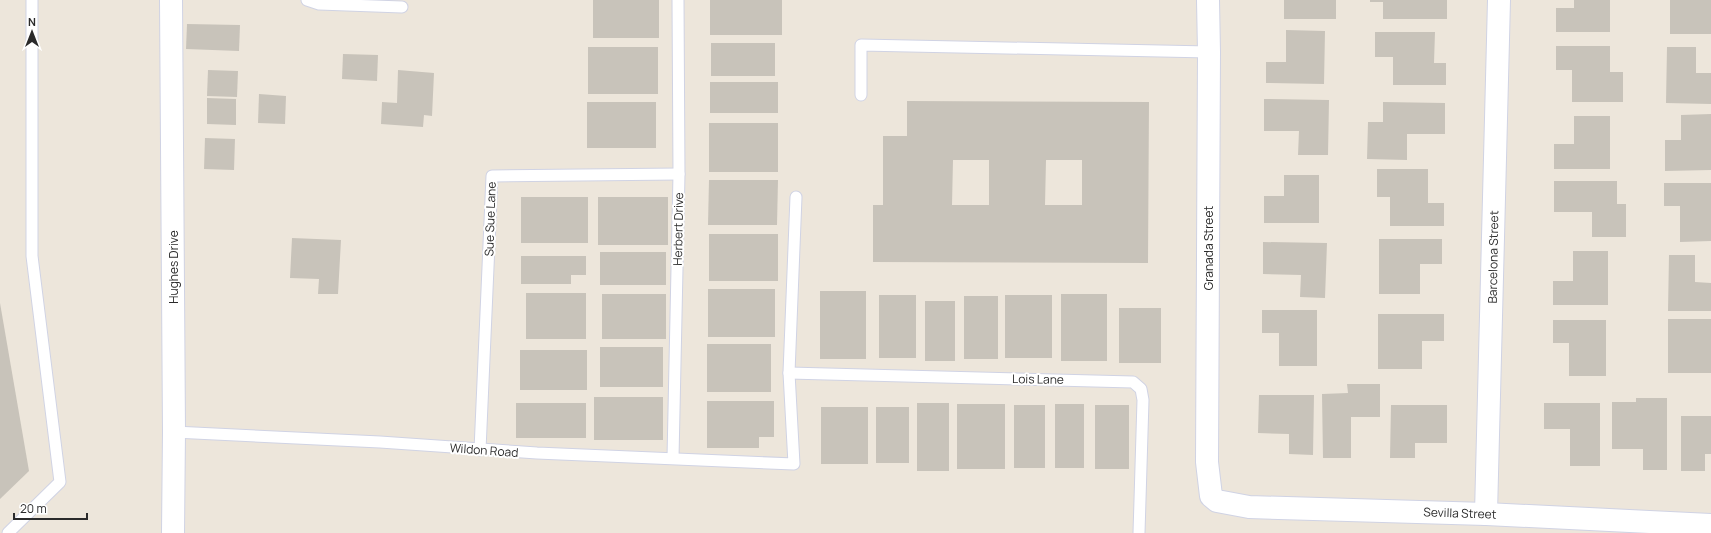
<svg xmlns="http://www.w3.org/2000/svg" width="1711" height="533" font-family="Manrope,sans-serif">
<rect width="100%" height="100%" fill="#ede6db"/>
<g fill="#c8c3ba" fill-rule="evenodd">
<rect x="593" y="0" width="66" height="38"/>
<rect x="710" y="0" width="72" height="35"/>
<rect x="1284" y="0" width="52" height="19"/>
<polygon points="1370,0 1447,0 1447,19 1383,19 1383,2 1370,2"/>
<polygon points="1574,0 1610,0 1610,32 1556,32 1556,8 1574,8"/>
<rect x="1670" y="0" width="41" height="34"/>
<polygon points="187,24 240,25 239,51 186,49"/>
<polygon points="1286,30 1325,31 1324,84 1266,83 1266,62 1286,62"/>
<polygon points="1375,32 1435,32 1434,63 1446,63 1446,85 1393,85 1393,57 1375,57"/>
<rect x="711" y="43" width="64" height="33"/>
<polygon points="1556,46 1610,46 1610,72 1623,72 1623,102 1572,102 1572,70 1556,70"/>
<rect x="588" y="47" width="70" height="47"/>
<polygon points="1667,47 1696,47 1696,73 1711,73 1711,104 1666,103"/>
<polygon points="343,54 378,55 377,81 342,79"/>
<polygon points="208,70 238,71 237,97 207,96"/>
<polygon points="398,70 434,73 432,116 424,115 423,127 381,124 382,102 397,103"/>
<rect x="710" y="82" width="68" height="31"/>
<polygon points="259,94 286,96 285,124 258,123"/>
<polygon points="207,98 236,99 236,125 207,124"/>
<polygon points="1264,99 1329,100 1328,155 1298,155 1299,131 1264,131"/>
<path d="M907 101 1149 102 1148 263 873 262V205H883V136H907ZM953 160H989V205H952ZM1046 160H1082V205H1045Z"/>
<rect x="587" y="102" width="69" height="46"/>
<polygon points="1383,102 1445,103 1445,134 1407,134 1407,160 1367,159 1368,122 1383,122"/>
<polygon points="1711,114 1711,170 1665,171 1665,140 1681,140 1681,115"/>
<polygon points="1574,116 1610,116 1610,169 1554,169 1554,144 1574,144"/>
<rect x="709" y="123" width="69" height="49"/>
<polygon points="205,138 235,139 234,170 204,169"/>
<polygon points="1377,169 1428,169 1428,203 1444,203 1444,226 1390,226 1390,197 1377,197"/>
<polygon points="1284,175 1319,175 1319,223 1264,223 1264,196 1284,196"/>
<polygon points="709,180 778,180 777,225 708,225"/>
<polygon points="1554,181 1617,181 1617,204 1626,204 1626,237 1592,237 1592,212 1554,212"/>
<polygon points="1664,183 1711,183 1711,241 1680,242 1680,206 1664,206"/>
<rect x="521" y="197" width="67" height="46"/>
<rect x="598" y="197" width="70" height="48"/>
<rect x="709" y="234" width="69" height="47"/>
<polygon points="292,238 341,240 338,294 318,294 319,279 290,278"/>
<polygon points="1379,239 1442,239 1442,264 1420,264 1420,294 1379,294"/>
<polygon points="1263,242 1327,243 1325,298 1300,297 1301,275 1263,274"/>
<polygon points="1573,251 1608,251 1608,305 1553,305 1553,281 1573,281"/>
<rect x="600" y="252" width="66" height="33"/>
<polygon points="1669,255 1695,255 1695,282 1711,283 1711,311 1668,311"/>
<polygon points="521,256 586,256 586,275 571,275 571,284 521,284"/>
<rect x="708" y="289" width="67" height="48"/>
<rect x="820" y="291" width="46" height="68"/>
<rect x="526" y="293" width="60" height="46"/>
<rect x="602" y="294" width="64" height="45"/>
<rect x="1061" y="294" width="46" height="67"/>
<rect x="879" y="295" width="37" height="63"/>
<rect x="1005" y="295" width="47" height="63"/>
<rect x="964" y="296" width="34" height="63"/>
<rect x="925" y="301" width="30" height="60"/>
<polygon points="0,303 29,471 0,499"/>
<rect x="1119" y="308" width="42" height="55"/>
<polygon points="1262,310 1317,310 1317,366 1279,366 1279,333 1262,333"/>
<polygon points="1378,314 1444,314 1444,341 1422,341 1422,369 1378,369"/>
<rect x="1668" y="319" width="43" height="54"/>
<polygon points="1553,320 1606,320 1606,376 1569,376 1569,343 1553,343"/>
<rect x="707" y="344" width="64" height="48"/>
<rect x="600" y="347" width="63" height="40"/>
<rect x="520" y="350" width="67" height="40"/>
<polygon points="1347,384 1380,384 1380,417 1351,417 1351,458 1323,458 1322,394 1348,393"/>
<polygon points="1259,395 1314,395 1313,455 1289,454 1289,434 1258,433"/>
<rect x="594" y="397" width="69" height="43"/>
<polygon points="1636,398 1667,398 1667,470 1643,470 1643,449 1612,449 1612,402 1636,402"/>
<polygon points="707,401 774,401 774,437 759,437 759,448 707,448"/>
<rect x="516" y="403" width="70" height="35"/>
<rect x="917" y="403" width="32" height="68"/>
<polygon points="1544,403 1600,403 1600,466 1570,466 1570,429 1544,429"/>
<rect x="957" y="404" width="48" height="65"/>
<rect x="1055" y="404" width="29" height="64"/>
<rect x="1014" y="405" width="31" height="63"/>
<rect x="1095" y="405" width="34" height="64"/>
<polygon points="1391,405 1447,405 1447,443 1415,443 1415,458 1390,458"/>
<rect x="821" y="407" width="47" height="57"/>
<rect x="876" y="407" width="33" height="56"/>
<polygon points="1681,416 1711,416 1711,454 1705,454 1705,471 1681,471"/>
</g>
<g fill="none" stroke-linecap="round" stroke-linejoin="round">
<g stroke="#d0d3e4" stroke-width="13">
<g id="service">
<polyline points="307,0 319,4 402,7"/>
<polyline points="861,95 861,45 1209,52"/>
<polyline points="789,373 1133,382 1141,389 1143,400 1139,533"/>
<polyline points="174,432 380,442 537,453 794,464 789,373 796,197"/>
<polyline points="480,450 492,176 679,174"/>
<polyline points="673,458 679,174 678,0"/>
<polyline points="8,533 60,482 32,256 32,0"/>
</g>
</g>
<g stroke="#d0d3e4" stroke-width="24">
<g id="minor">
<polyline points="171,0 174,432 173,533"/>
<polyline points="1208,0 1209,52 1207,462 1211,496 1217,501 1249,507 1486,514 1711,525"/>
<polyline points="1486,514 1499,0"/>
</g>
</g>
<use href="#service" stroke="#fff" stroke-width="11"/>
<use href="#minor" stroke="#fff" stroke-width="22"/>
</g>
<g text-anchor="middle" dominant-baseline="central" stroke-width="4" stroke-linejoin="round" paint-order="stroke">
<g font-size="12" fill="#2a2a2a" stroke="#fff">
<text transform="translate(490 219) rotate(-88)">Sue Sue Lane</text>
<text transform="translate(678 229) rotate(-89)">Herbert Drive</text>
<text transform="translate(1208 248) rotate(-90)">Granada Street</text>
<text transform="translate(1493 257) rotate(-89)">Barcelona Street</text>
<text transform="translate(173 267) rotate(-90)">Hughes Drive</text>
<text transform="translate(1038 379) rotate(1)">Lois Lane</text>
<text transform="translate(484 450) rotate(4)">Wildon Road</text>
<text transform="translate(1460 513) rotate(2)">Sevilla Street</text>
</g>
</g>
<g transform="translate(32 32)" stroke="#ffffff" stroke-width="3" paint-order="stroke">
<path d="M0-3L7 15L0 10L-7 15Z" fill="#2a2a2a"/>
<text y="-6" font-size="11" font-weight="bold" text-anchor="middle" fill="#2a2a2a">N</text>
</g>
<path d="M14 513v6h73v-6" fill="none" stroke="#2a2a2a" stroke-width="2"/>
<text x="20" y="513" font-size="12" fill="#2a2a2a" stroke="#ffffff" stroke-width="3" paint-order="stroke">20 m</text>
</svg>
